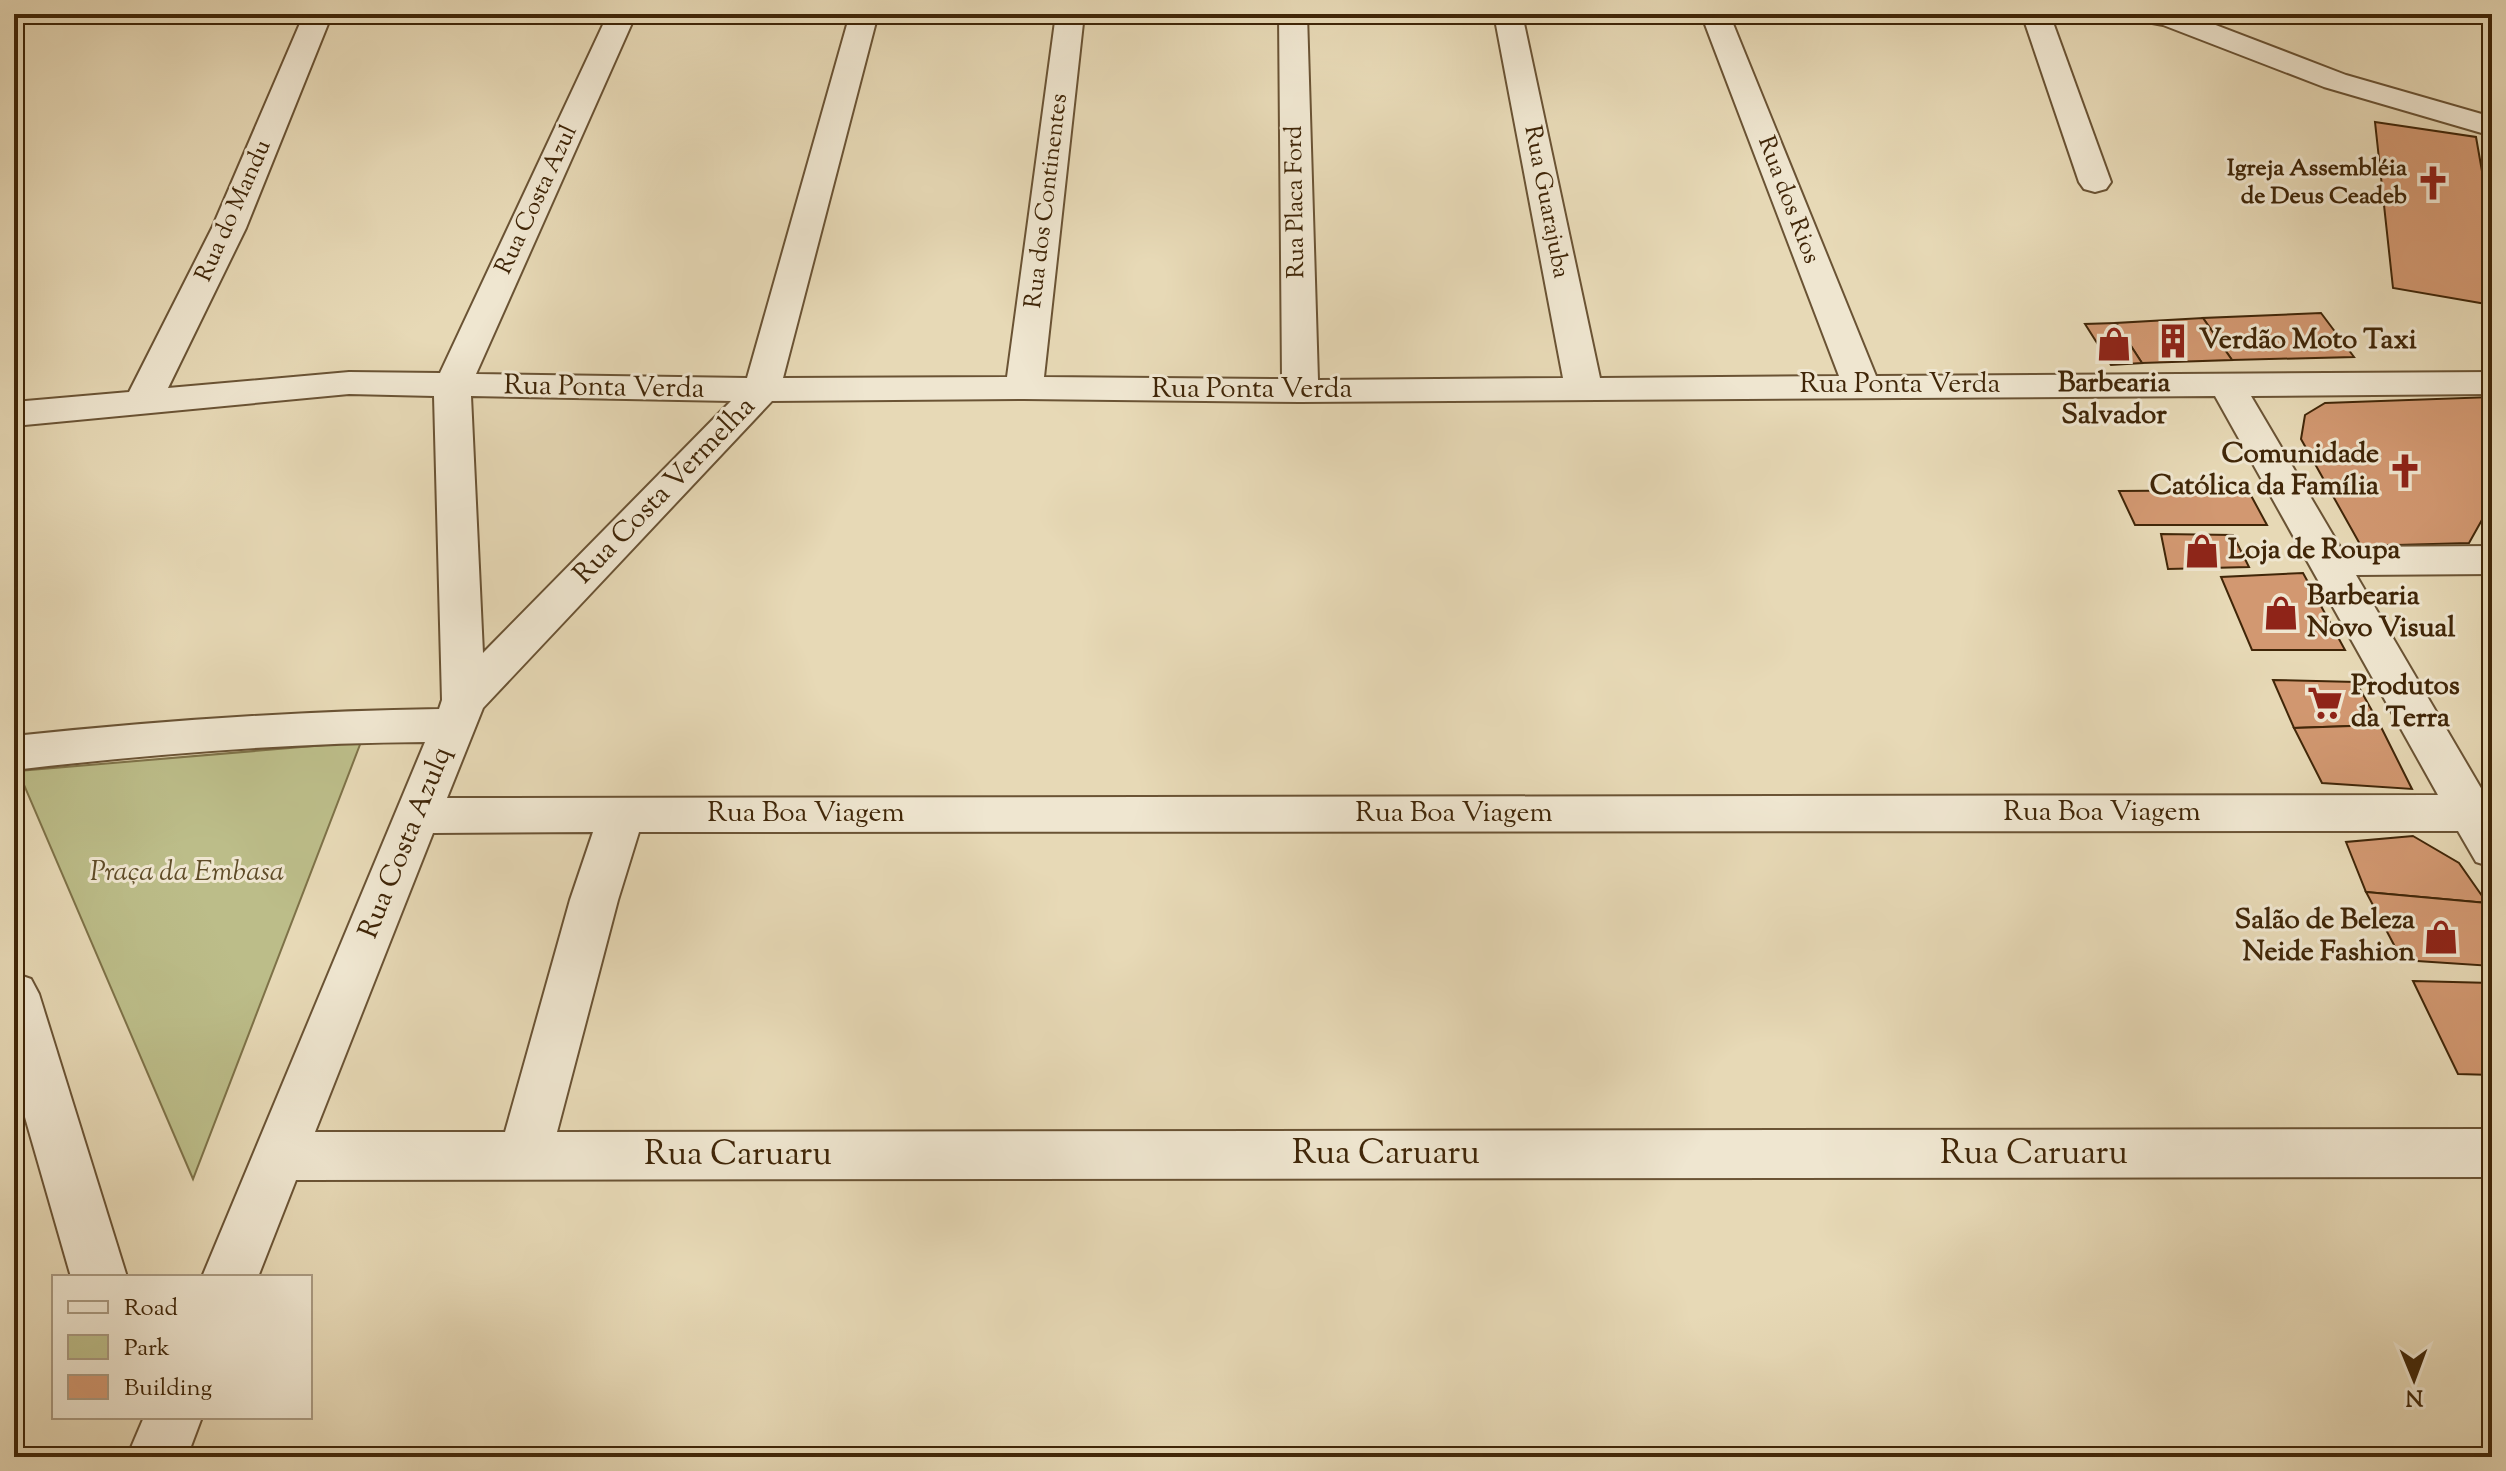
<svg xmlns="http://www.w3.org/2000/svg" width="2506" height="1471" font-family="'Sorts Mill Goudy',serif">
<rect width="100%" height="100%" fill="#e7d9b6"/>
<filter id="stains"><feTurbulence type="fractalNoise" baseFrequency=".0025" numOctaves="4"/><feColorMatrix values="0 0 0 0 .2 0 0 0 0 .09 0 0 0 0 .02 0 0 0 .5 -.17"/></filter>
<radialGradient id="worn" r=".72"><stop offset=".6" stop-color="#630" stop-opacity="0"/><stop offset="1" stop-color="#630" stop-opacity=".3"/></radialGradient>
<polygon fill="#bcbd89" stroke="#7e7248" stroke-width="2" points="361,742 193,1179 18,771"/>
<g fill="#d29871" stroke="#402608" stroke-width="2">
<polygon points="2375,122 2476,137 2492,228 2492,305 2393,288"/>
<polygon points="2321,313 2354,357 2232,360 2203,318"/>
<polygon points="2203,318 2232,360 2142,363 2116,323"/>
<polygon points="2116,323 2142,363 2111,365 2085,324"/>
<polygon points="2492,397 2492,502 2469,543 2361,546 2301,439 2305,415 2325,403"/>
<polygon points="2248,490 2267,525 2135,525 2119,491"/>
<polygon points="2161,534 2233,535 2249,567 2168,569"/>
<polygon points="2303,573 2345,650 2252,650 2221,577"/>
<polygon points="2273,680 2356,682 2380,725 2294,728"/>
<polygon points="2380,725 2412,789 2322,783 2294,728"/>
<polygon points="2413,836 2459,863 2487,903 2366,892 2346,842"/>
<polygon points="2366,892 2487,903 2492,914 2492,966 2402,960"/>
<polygon points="2413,981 2492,983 2492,1075 2458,1074"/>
</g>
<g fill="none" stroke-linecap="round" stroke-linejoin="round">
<g stroke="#6a5334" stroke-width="4">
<g id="minor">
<path d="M304 14H332L246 228 168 388 349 372 440 373 608 14H636L476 374 747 378 850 14H878L783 378 1007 377 1056 14H1084L1044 377 1282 379 1279 14H1307L1318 380 1563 378 1494 14H1522L1600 378 1839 376 1701 14H1729L1876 376 2492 372V394L2251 396 2340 547 2492 546V574L2356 575 2485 795H2492V867L2476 862 2458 831 639 832 618 900 557 1132 2492 1129V1177L296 1180 258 1277H202L425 742C287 743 151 754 14 770V736C156 721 296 711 439 709L442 700 434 396 349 394 14 426V402L129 392 212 228ZM471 396 731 401 483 653ZM2215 396 2438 795 447 798 483 708 772 401 1024 399 1300 402ZM593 832 570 900 505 1132H315L433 833Z"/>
<polygon points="2022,14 2050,14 2111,182 2106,189 2095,192 2084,189 2079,182"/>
<polygon points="2132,14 2187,14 2346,75 2492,117 2492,136 2324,87 2163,25 2136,20"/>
<polygon points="14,973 31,979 39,994 127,1277 71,1277 14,1079"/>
<polygon points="144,1417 202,1417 187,1457 127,1457"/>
</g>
</g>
<use href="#minor" fill="#efe6d0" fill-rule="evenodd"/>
</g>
<defs>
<g id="church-bare" transform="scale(2.76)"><path d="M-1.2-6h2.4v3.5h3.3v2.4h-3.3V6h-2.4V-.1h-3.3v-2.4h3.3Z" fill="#8f2418" stroke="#efe6d0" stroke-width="2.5" paint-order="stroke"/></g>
<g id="building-bare" transform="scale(2.76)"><path d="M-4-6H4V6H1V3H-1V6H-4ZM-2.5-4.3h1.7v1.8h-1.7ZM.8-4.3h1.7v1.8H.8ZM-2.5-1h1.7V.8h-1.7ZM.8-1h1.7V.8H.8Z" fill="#8f2418" stroke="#efe6d0" stroke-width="2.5" paint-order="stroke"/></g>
<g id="shop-bare" transform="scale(2.76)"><path d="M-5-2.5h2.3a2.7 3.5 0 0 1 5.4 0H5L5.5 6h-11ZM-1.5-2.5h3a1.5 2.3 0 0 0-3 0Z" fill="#8f2418" stroke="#efe6d0" stroke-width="2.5" paint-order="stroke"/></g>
<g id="supermarket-bare" transform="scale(2.76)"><path d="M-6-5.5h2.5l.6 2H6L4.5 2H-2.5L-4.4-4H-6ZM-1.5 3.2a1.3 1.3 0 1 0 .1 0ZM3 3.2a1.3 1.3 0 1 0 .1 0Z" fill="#8f2418" stroke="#efe6d0" stroke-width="2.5" paint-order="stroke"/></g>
</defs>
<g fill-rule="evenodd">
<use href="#church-bare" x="2433" y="183"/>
<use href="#building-bare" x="2173" y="341"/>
<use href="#shop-bare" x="2114" y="344"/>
<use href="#church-bare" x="2405" y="471"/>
<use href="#shop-bare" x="2202" y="551"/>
<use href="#shop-bare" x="2281" y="613"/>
<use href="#supermarket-bare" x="2325" y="703"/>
<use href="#shop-bare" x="2441" y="937"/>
</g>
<g text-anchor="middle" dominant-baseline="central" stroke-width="6" stroke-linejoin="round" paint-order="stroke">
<g font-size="24" font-weight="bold" fill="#402608" stroke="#efe6d0" text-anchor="end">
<text x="2407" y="169">Igreja Assembléia<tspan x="2407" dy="28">de Deus Ceadeb</tspan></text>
</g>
<g font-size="24" fill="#402608" stroke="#efe6d0">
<text transform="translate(537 200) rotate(-65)">Rua Costa Azul</text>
<text transform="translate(1788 200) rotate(69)">Rua dos Rios</text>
<text transform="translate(1047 201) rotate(-83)">Rua dos Continentes</text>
<text transform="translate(1296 202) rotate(-91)">Rua Placa Ford</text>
<text transform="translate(1546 202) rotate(79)">Rua Guarajuba</text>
<text transform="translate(234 211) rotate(-66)">Rua do Mandu</text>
</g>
<g font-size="28" font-weight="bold" fill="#402608" stroke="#efe6d0" text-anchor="start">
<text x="2199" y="341">Verdão Moto Taxi</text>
<text x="2114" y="384" text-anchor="middle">Barbearia<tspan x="2114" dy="32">Salvador</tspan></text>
<text x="2379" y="455" text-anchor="end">Comunidade<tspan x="2379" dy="32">Católica da Família</tspan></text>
<text x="2228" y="551">Loja de Roupa</text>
<text x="2307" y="597">Barbearia<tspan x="2307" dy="32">Novo Visual</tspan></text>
<text x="2351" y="687">Produtos<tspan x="2351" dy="32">da Terra</tspan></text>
<text x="2415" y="921" text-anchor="end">Salão de Beleza<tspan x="2415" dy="32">Neide Fashion</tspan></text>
</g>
<g font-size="28" fill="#402608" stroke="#efe6d0">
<text x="1900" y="385">Rua Ponta Verda</text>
<text transform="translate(604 388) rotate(1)">Rua Ponta Verda</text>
<text x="1252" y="390">Rua Ponta Verda</text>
<text transform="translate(665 491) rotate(-46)">Rua Costa Vermelha</text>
<text x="2102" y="813">Rua Boa Viagem</text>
<text x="806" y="814">Rua Boa Viagem</text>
<text x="1454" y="814">Rua Boa Viagem</text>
<text transform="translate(406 843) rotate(-68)">Rua Costa Azulq</text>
</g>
<g font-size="28" font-style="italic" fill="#5f4c28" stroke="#efe6d0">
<text x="187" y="873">Praça da Embasa</text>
</g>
<g font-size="34" fill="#402608" stroke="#efe6d0">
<text x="1386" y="1154">Rua Caruaru</text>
<text x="2034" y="1154">Rua Caruaru</text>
<text x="738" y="1155">Rua Caruaru</text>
</g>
</g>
<rect width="2506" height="1471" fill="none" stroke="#e7d9b6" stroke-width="48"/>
<rect x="16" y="16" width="2474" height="1439" fill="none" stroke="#402608" stroke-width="4"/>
<rect x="24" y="24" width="2458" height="1423" fill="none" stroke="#402608" stroke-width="2"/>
<rect x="52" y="1275" width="260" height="144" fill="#efe6d0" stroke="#a99980" stroke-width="2"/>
<rect x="68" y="1301" width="40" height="12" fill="#efe6d0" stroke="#a99980" stroke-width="2"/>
<text x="124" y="1315" font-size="24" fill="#402608">Road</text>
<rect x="68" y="1335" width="40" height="24" fill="#bcbd89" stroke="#a99980" stroke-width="2"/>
<text x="124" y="1355" font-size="24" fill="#402608">Park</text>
<rect x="68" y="1375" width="40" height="24" fill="#d29871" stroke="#a99980" stroke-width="2"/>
<text x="124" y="1395" font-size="24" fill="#402608">Building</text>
<g transform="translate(2414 1379) rotate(179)" stroke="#efe6d0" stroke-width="6" paint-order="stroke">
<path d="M0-6L14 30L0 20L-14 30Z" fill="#402608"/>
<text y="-12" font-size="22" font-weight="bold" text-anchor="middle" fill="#402608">N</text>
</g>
<rect width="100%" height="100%" filter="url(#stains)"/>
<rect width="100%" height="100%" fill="url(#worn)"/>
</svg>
